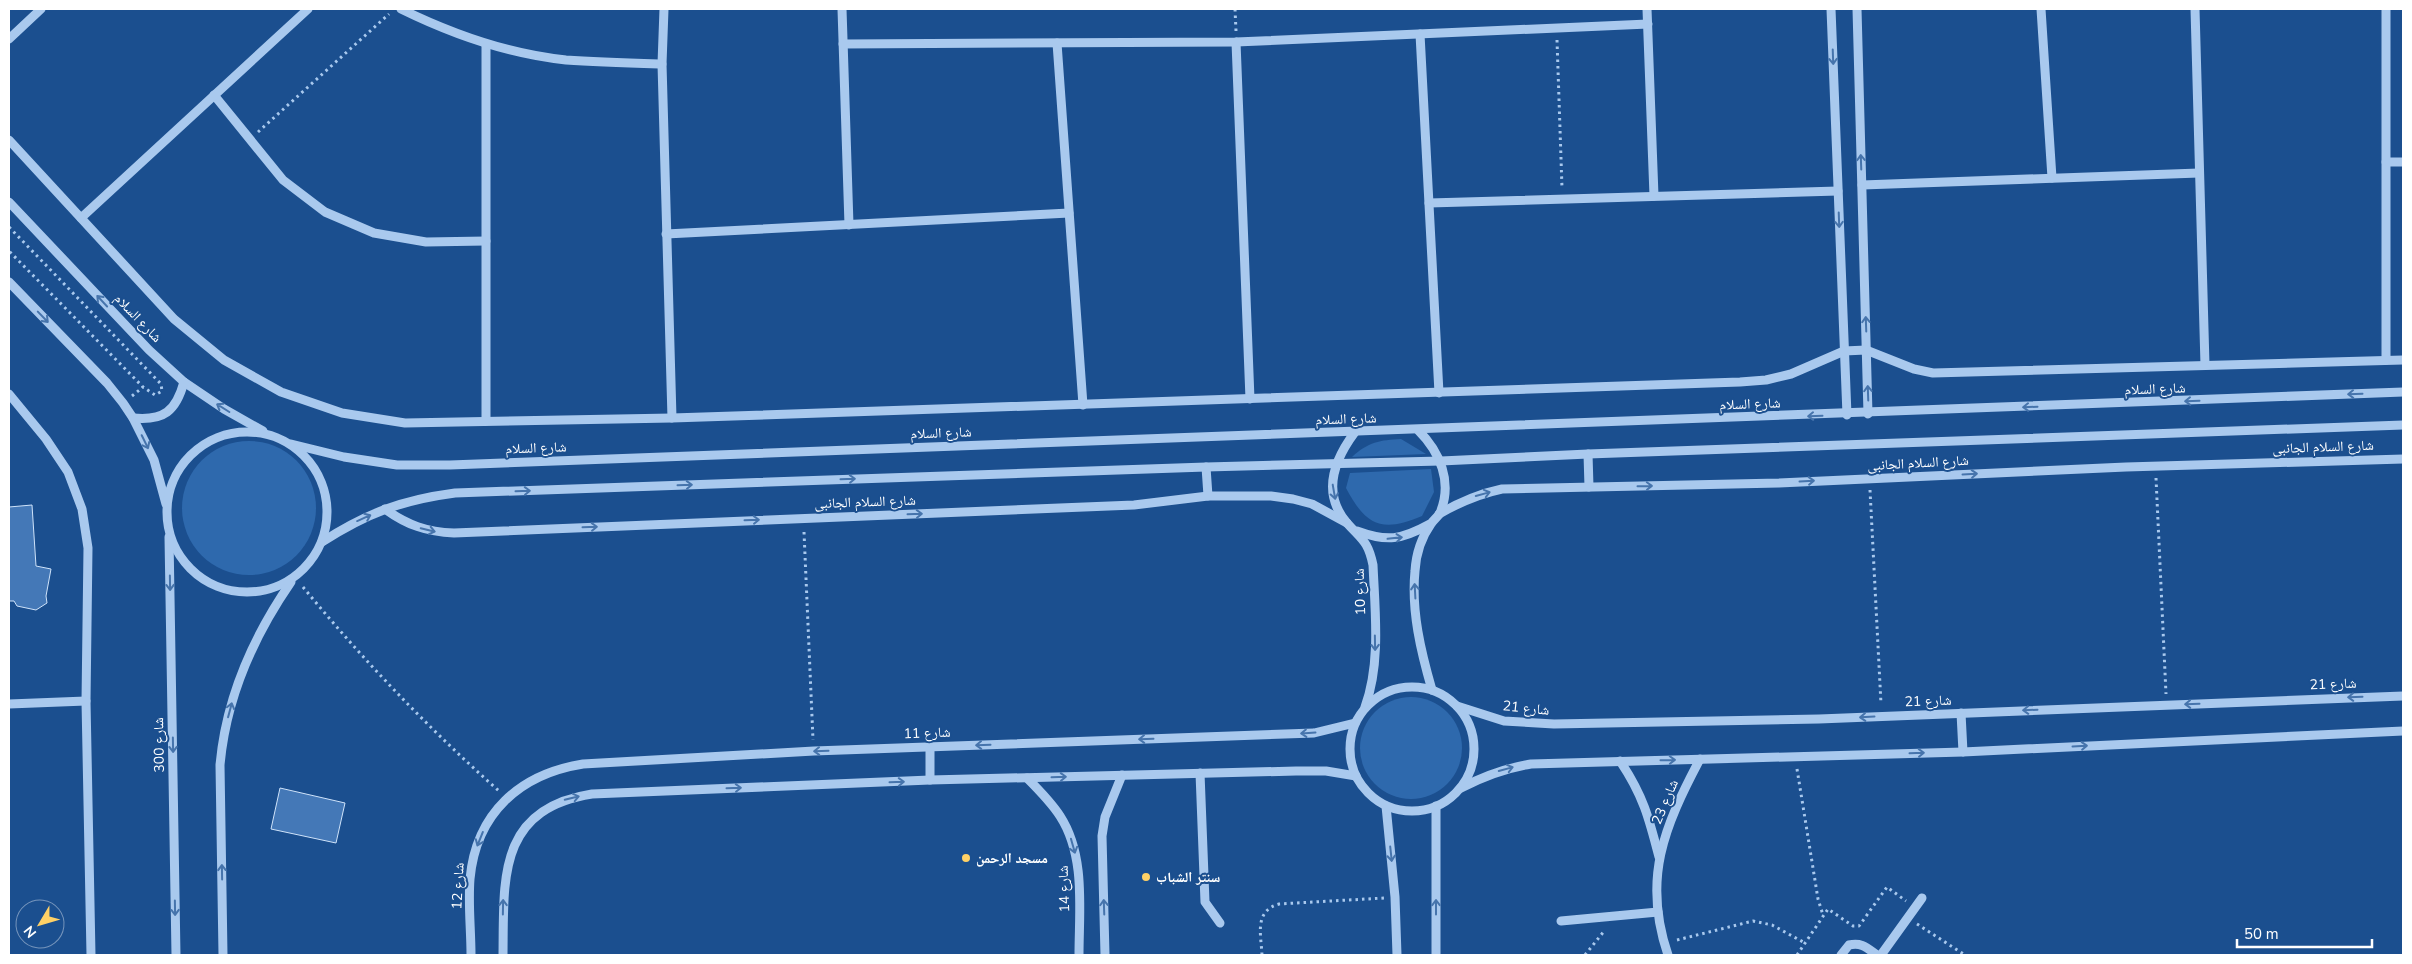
<svg xmlns="http://www.w3.org/2000/svg" width="2412" height="964" font-family="'Nunito Sans','Noto Naskh Arabic',sans-serif">
<rect width="100%" height="100%" fill="#1b4f8f"/>
<g fill="#2e69ad">
<path d="M1401 439 1426 454 1352 457C1368 442 1380 440 1401 439Z"/>
<circle cx="249" cy="508" r="67"/>
<path d="M1431 469 1434 492 1422 516C1382 533 1366 526 1346 488L1350 473Z"/>
<circle cx="1411" cy="748" r="51"/>
</g>
<g fill="#4478b7" stroke="#cfe3fa">
<polygon points="32,505 36,566 51,569 46,596 47,603 36,610 17,606 14,601 9,601 9,507"/>
<polygon points="280,788 345,803 336,843 271,829"/>
</g>
<g fill="none" stroke-linecap="round" stroke-linejoin="round">
<g stroke="#a9c9ee" stroke-width="3" stroke-dasharray="2.5 4" stroke-linecap="butt">
<polyline points="1235,9 1236,31"/>
<polyline points="1557,40 1562,188"/>
<polyline points="258,132 389,14"/>
<polyline points="9,227 161,384 162,391 155,395 143,387 9,251"/>
<polyline points="132,396 143,387"/>
<polyline points="2156,478 2166,694"/>
<polyline points="1870,490 1881,704"/>
<polyline points="804,532 813,740"/>
<path d="M303 587C363 660 428 728 499 791"/>
<polyline points="1797,769 1818,899 1823,915"/>
<polyline points="1917,924 1965,955"/>
<polyline points="1677,940 1753,921 1772,925 1805,943"/>
<path d="M1262 955C1261 934 1254 911 1279 904L1384 898"/>
<polyline points="1585,955 1605,930"/>
<polyline points="1797,955 1828,909 1853,926 1859,926 1887,887 1906,901"/>
</g>
<g stroke="#a9c9ee" stroke-width="9">
<path d="M401 9C452 34 508 54 566 60 597 62 630 63 662 64"/>
<polyline points="664,9 662,64 672,418"/>
<polyline points="842,9 849,225"/>
<polyline points="1647,9 1654,196"/>
<polyline points="1831,9 1847,415"/>
<polyline points="1857,9 1868,414"/>
<polyline points="2041,9 2052,178"/>
<polyline points="2195,9 2205,365"/>
<polyline points="2386,9 2386,360"/>
<polyline points="1420,34 1439,393"/>
<polyline points="9,39 41,9"/>
<polyline points="1236,42 1250,399"/>
<polyline points="1057,43 1083,405"/>
<polyline points="486,44 486,421"/>
<polyline points="843,44 1236,42 1648,24"/>
<polyline points="214,95 283,180 325,212 374,233 426,242 486,241"/>
<polyline points="9,140 174,319 224,360 281,392 342,413 405,423 672,418 1740,382 1766,380 1791,374 1844,351 1866,350 1914,369 1933,373 2403,360"/>
<polyline points="2386,162 2403,162"/>
<polyline points="1862,185 2199,173"/>
<polyline points="9,202 149,350 184,382 224,409 263,431"/>
<polyline points="1429,203 1838,191"/>
<polyline points="81,218 308,9"/>
<polyline points="666,234 1069,213"/>
<polyline points="9,282 107,383 123,403 133,418 154,460 166,504"/>
<polyline points="9,394 46,439 68,472 82,509 88,548 86,701 91,955"/>
<path d="M133 418C164 421 176 411 184 382"/>
<path d="M1418 430C1440 452 1453 482 1440 513 1438 517 1433 520 1431 524 1421 538 1416 554 1415 571 1411 611 1421 652 1432 690"/>
<circle cx="247" cy="512" r="80"/>
<path d="M1355 432C1334 460 1321 493 1347 523 1362 540 1368 541 1373 565 1375 611 1381 663 1365 707"/>
<polyline points="291,444 344,457 397,465 450,465 2403,392"/>
<polyline points="1588,454 1589,487"/>
<polyline points="1206,467 1208,496"/>
<path d="M385 509C407 525 427 532 454 533L1134 505 1208 496H1271L1293 499 1312 504 1347 523"/>
<path d="M1439 514C1460 502 1478 494 1502 489L1779 483 2126 467 2403 459"/>
<path d="M1357 531C1387 542 1401 540 1430 524"/>
<polyline points="169,537 176,955"/>
<path d="M322 542C367 513 402 500 455 493L1206 467 1441 461 1588 454 2403 425"/>
<circle cx="1412" cy="749" r="62"/>
<polyline points="9,704 86,701"/>
<polyline points="1457,706 1504,721 1554,724 1819,719 2403,696"/>
<polyline points="1961,713 1963,752"/>
<polyline points="930,747 930,780"/>
<path d="M1620 761C1643 795 1649 818 1659 857"/>
<polyline points="1200,773 1205,902 1220,923"/>
<path d="M1027 778C1039 790 1051 802 1060 816 1086 856 1079 910 1079 955"/>
<path d="M1461 788C1484 776 1506 768 1531 764L1963 752 2403 731"/>
<polyline points="1386,806 1395,897 1397,955"/>
<polyline points="1561,921 1658,912"/>
<path d="M223 955 220 765C226 698 253 637 291 582"/>
<path d="M471 955C471 930 468 904 470 879 476 813 520 774 583 764L814 751 1314 733 1355 723"/>
<path d="M503 955C504 879 497 809 592 794L930 780 1296 771H1326L1356 776"/>
<polyline points="1105,955 1102,836 1105,817 1122,775"/>
<polyline points="1436,955 1436,806"/>
<path d="M1668 955C1642 879 1664 827 1700 759"/>
<path d="M1841 955 1849 945C1862 942 1867 948 1877 955"/>
<polyline points="1881,955 1922,898"/>
</g>
</g>
<defs><path id="oneway-shaft" d="M-6 0H5M1.5-3L5.5 0L1.5 3" fill="none" stroke-width="1.6" stroke-linecap="round" stroke-linejoin="round" transform="scale(1.25)"/></defs>
<g stroke="#4674ac">
<use href="#oneway-shaft" transform="translate(1833 57) rotate(88)"/>
<use href="#oneway-shaft" transform="translate(1861 162) rotate(-92)"/>
<use href="#oneway-shaft" transform="translate(1839 220) rotate(88)"/>
<use href="#oneway-shaft" transform="translate(102 301) rotate(-133)"/>
<use href="#oneway-shaft" transform="translate(43 317) rotate(46)"/>
<use href="#oneway-shaft" transform="translate(1866 324) rotate(-92)"/>
<use href="#oneway-shaft" transform="translate(1868 393) rotate(-92)"/>
<use href="#oneway-shaft" transform="translate(2355 394) rotate(178)"/>
<use href="#oneway-shaft" transform="translate(2192 401) rotate(178)"/>
<use href="#oneway-shaft" transform="translate(2030 407) rotate(178)"/>
<use href="#oneway-shaft" transform="translate(223 408) rotate(-148)"/>
<use href="#oneway-shaft" transform="translate(1815 416) rotate(178)"/>
<use href="#oneway-shaft" transform="translate(145 442) rotate(64)"/>
<use href="#oneway-shaft" transform="translate(1970 474) rotate(-3)"/>
<use href="#oneway-shaft" transform="translate(848 479) rotate(-2)"/>
<use href="#oneway-shaft" transform="translate(1807 481) rotate(-3)"/>
<use href="#oneway-shaft" transform="translate(685 485) rotate(-2)"/>
<use href="#oneway-shaft" transform="translate(1645 486) rotate(-1)"/>
<use href="#oneway-shaft" transform="translate(523 491) rotate(-2)"/>
<use href="#oneway-shaft" transform="translate(1334 492) rotate(80)"/>
<use href="#oneway-shaft" transform="translate(1483 494) rotate(-15)"/>
<use href="#oneway-shaft" transform="translate(915 514) rotate(-2)"/>
<use href="#oneway-shaft" transform="translate(364 518) rotate(-24)"/>
<use href="#oneway-shaft" transform="translate(752 520) rotate(-2)"/>
<use href="#oneway-shaft" transform="translate(590 527) rotate(-2)"/>
<use href="#oneway-shaft" transform="translate(428 530) rotate(13)"/>
<use href="#oneway-shaft" transform="translate(1395 538) rotate(-6)"/>
<use href="#oneway-shaft" transform="translate(170 583) rotate(89)"/>
<use href="#oneway-shaft" transform="translate(1415 591) rotate(-93)"/>
<use href="#oneway-shaft" transform="translate(1375 643) rotate(89)"/>
<use href="#oneway-shaft" transform="translate(2355 697) rotate(178)"/>
<use href="#oneway-shaft" transform="translate(2192 704) rotate(178)"/>
<use href="#oneway-shaft" transform="translate(230 710) rotate(-75)"/>
<use href="#oneway-shaft" transform="translate(2030 710) rotate(178)"/>
<use href="#oneway-shaft" transform="translate(1867 717) rotate(177)"/>
<use href="#oneway-shaft" transform="translate(1308 733) rotate(176)"/>
<use href="#oneway-shaft" transform="translate(1146 739) rotate(178)"/>
<use href="#oneway-shaft" transform="translate(173 745) rotate(89)"/>
<use href="#oneway-shaft" transform="translate(983 745) rotate(178)"/>
<use href="#oneway-shaft" transform="translate(2080 746) rotate(-3)"/>
<use href="#oneway-shaft" transform="translate(821 751) rotate(178)"/>
<use href="#oneway-shaft" transform="translate(1917 753) rotate(-2)"/>
<use href="#oneway-shaft" transform="translate(1668 760) rotate(-1)"/>
<use href="#oneway-shaft" transform="translate(1506 769) rotate(-15)"/>
<use href="#oneway-shaft" transform="translate(1059 777) rotate(-2)"/>
<use href="#oneway-shaft" transform="translate(897 782) rotate(-2)"/>
<use href="#oneway-shaft" transform="translate(734 788) rotate(-2)"/>
<use href="#oneway-shaft" transform="translate(572 798) rotate(-14)"/>
<use href="#oneway-shaft" transform="translate(480 839) rotate(112)"/>
<use href="#oneway-shaft" transform="translate(1073 846) rotate(74)"/>
<use href="#oneway-shaft" transform="translate(1391 854) rotate(84)"/>
<use href="#oneway-shaft" transform="translate(222 872) rotate(-91)"/>
<use href="#oneway-shaft" transform="translate(503 907) rotate(-89)"/>
<use href="#oneway-shaft" transform="translate(1104 907) rotate(-92)"/>
<use href="#oneway-shaft" transform="translate(1436 907) rotate(-90)"/>
<use href="#oneway-shaft" transform="translate(175 908) rotate(89)"/>
</g>
<g fill="#ffd166" stroke="#1b4f8f" stroke-width="2">
<circle cx="966" cy="858" r="5"/>
<circle cx="1146" cy="877" r="5"/>
</g>
<g text-anchor="middle" dominant-baseline="central" stroke-width="4" stroke-linejoin="round" paint-order="stroke">
<g font-size="14" fill="#fff" stroke="#1b4f8f">
<text transform="translate(138 318) rotate(46)">شارع السلام</text>
<text transform="translate(2155 389) rotate(-2)">شارع السلام</text>
<text transform="translate(1750 404) rotate(-2)">شارع السلام</text>
<text transform="translate(1346 419) rotate(-2)">شارع السلام</text>
<text transform="translate(941 433) rotate(-2)">شارع السلام</text>
<text transform="translate(2323 447) rotate(-2)">شارع السلام الجانبى</text>
<text transform="translate(536 448) rotate(-2)">شارع السلام</text>
<text transform="translate(1918 463) rotate(-3)">شارع السلام الجانبى</text>
<text transform="translate(865 502) rotate(-2)">شارع السلام الجانبى</text>
<text transform="translate(1360 592) rotate(-92)">شارع 10</text>
<text transform="translate(2333 684) rotate(-2)">شارع 21</text>
<text transform="translate(1928 701) rotate(-2)">شارع 21</text>
<text transform="translate(1526 708) rotate(6)">شارع 21</text>
<text transform="translate(927 733) rotate(-2)">شارع 11</text>
<text transform="translate(159 745) rotate(-91)">شارع 300</text>
<text transform="translate(1665 802) rotate(-67)">شارع 23</text>
<text transform="translate(458 886) rotate(-87)">شارع 12</text>
<text transform="translate(1064 889) rotate(-92)">شارع 14</text>
</g>
<g font-size="14" font-weight="bold" fill="#fff" stroke="#1b4f8f" text-anchor="start">
<text x="976" y="858">مسجد الرحمن</text>
<text x="1156" y="877">سنتر الشباب</text>
</g>
</g>
<rect width="2412" height="964" fill="none" stroke="#ffffff" stroke-width="20"/>
<g transform="translate(40 924) rotate(232)"><circle r="24" fill="#1b4f8f" stroke="#7695bc"/>
<path d="M0-4L9 19L0 12L-9 19Z" fill="#ffd166"/>
<text y="-8" font-size="14" font-weight="bold" text-anchor="middle" fill="#ffffff">N</text>
</g>
<path d="M2237 939v8h135v-8" fill="none" stroke="#ffffff" stroke-width="2.5"/>
<text x="2244" y="939" font-size="15" fill="#ffffff" stroke="#1b4f8f" stroke-width="4" paint-order="stroke">50 m</text>
</svg>
